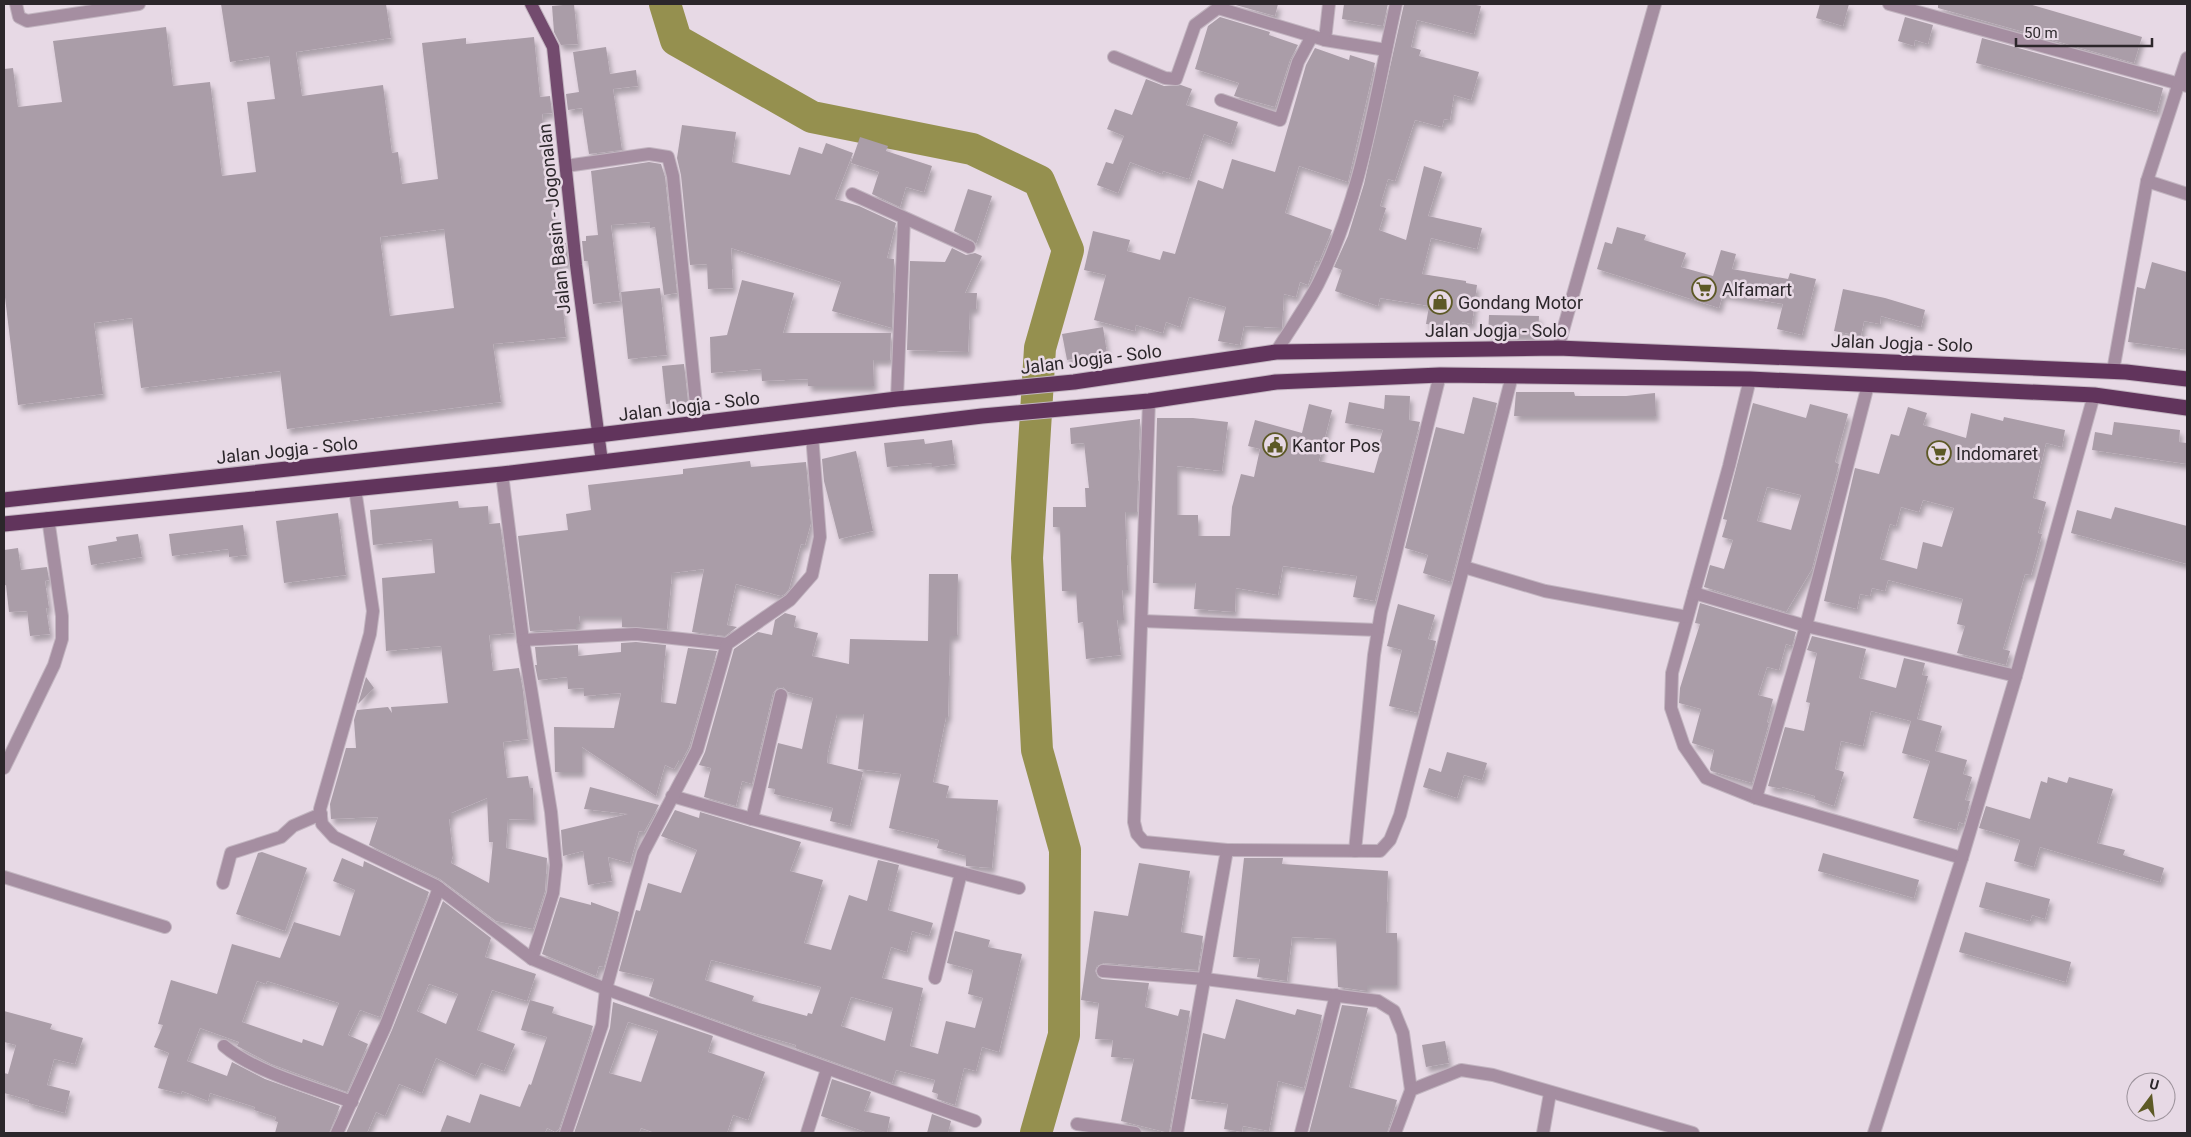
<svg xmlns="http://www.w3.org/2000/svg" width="2191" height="1137" font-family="Roboto,sans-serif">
<defs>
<filter id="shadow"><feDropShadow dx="3" dy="5.5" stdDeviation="2.5" flood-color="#0004"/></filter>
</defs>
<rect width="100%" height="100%" fill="#e7d9e5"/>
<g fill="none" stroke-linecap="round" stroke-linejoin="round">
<polyline stroke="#95904f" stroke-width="32" points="665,4 676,40 812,117 972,149 1039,181 1068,250 1040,348 1027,558 1037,750 1065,850 1064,1035 1036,1133"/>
</g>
<g fill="#aa9da8" fill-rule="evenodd" filter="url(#shadow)">
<path d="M221 4H386L391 38 296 52 302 96 383 85 392 153 398 152 402 184 438 179 422 43 466 38V44L534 37 540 97 550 96 552 113 542 114 556 244 566 243 568 263 558 264 566 337 493 344 501 402 287 429 280 371 141 388 132 318 94 323 103 394 18 405 4 289V69L13 68 18 107 62 102 53 41 166 27 173 86 210 82 222 176 256 172 247 102 275 99 269 56 230 62ZM444 229 454 308 390 316 380 237Z"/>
<polygon points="574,4 578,44 561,45 554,32 552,6"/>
<polygon points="1232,4 1278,4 1275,16"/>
<polygon points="1344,4 1388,4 1383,26 1342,19"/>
<polygon points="1404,4 1471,4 1481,6 1474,34 1417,20 1411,47 1421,50 1419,56 1479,72 1471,100 1454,95 1450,120 1444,119 1442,127 1415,120 1395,181 1388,179 1380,206 1386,208 1379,230 1406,240 1424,166 1442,172 1428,216 1482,228 1477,249 1431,238 1422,274 1466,281 1466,283 1477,285 1472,324 1462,322 1461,329 1426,324 1429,306 1380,298 1378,306 1335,291 1342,270 1334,267 1348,236 1364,184"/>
<polygon points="1820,4 1849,4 1843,26 1816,18"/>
<polygon points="1938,4 2029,4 2142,37 2134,63 1938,8"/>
<polygon points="1220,17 1270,32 1269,35 1298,45 1290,60 1275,107 1234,96 1239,83 1195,69 1208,26"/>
<polygon points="1905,17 1933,25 1928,44 1915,40 1914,46 1898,41"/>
<polygon points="1982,38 2163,88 2157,112 1976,63"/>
<polygon points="606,47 610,74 636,70 638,86 613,89 622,150 589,154 582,108 568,110 566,94 579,92 573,52"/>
<polygon points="1315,48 1349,60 1350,55 1375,63 1348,182 1299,166 1285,213 1332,230 1319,262 1316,261 1308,285 1300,282 1296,297 1284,294 1282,328 1244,326 1240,345 1218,341 1226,307 1189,297 1180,327 1166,322 1163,333 1136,325 1135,331 1094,320 1106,275 1084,270 1093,231 1130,240 1127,251 1160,260 1163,251 1175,254 1198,180 1223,189 1232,159 1275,172 1306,65"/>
<polygon points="1146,79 1164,86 1181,85 1192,89 1186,105 1238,122 1231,144 1204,134 1189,179 1163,171 1162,174 1130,162 1118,193 1097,185 1106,162 1113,164 1124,136 1107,129 1115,109 1132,115"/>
<polygon points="682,125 736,132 732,162 790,175 799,147 822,154 826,143 853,153 835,199 859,206 896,223 887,258 894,259 892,328 832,311 841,282 731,248 733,288 708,289 707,264 690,265 681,175 677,158"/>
<polygon points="860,137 888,146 886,151 932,166 924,192 906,187 900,207 872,194 879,172 851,163"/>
<polygon points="649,162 661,164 665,177 677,293 664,295 655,227 650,228 650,222 611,225 620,301 593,304 588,261 584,261 582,241 586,241 586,236 598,235 591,171"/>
<polygon points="968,189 992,196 976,244 972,240 954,231"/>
<polygon points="1617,227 1646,235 1644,240 1686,253 1681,267 1713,276 1721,250 1736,254 1732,269 1788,279 1790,273 1816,279 1802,335 1777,329 1783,304 1723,294 1719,308 1597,269 1605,242 1612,244"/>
<polygon points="952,248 966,255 975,253 982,256 965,293 977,293 976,309 970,309 968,352 907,350 910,261 945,262"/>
<polygon points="2152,262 2187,272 2187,350 2128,342 2137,287 2145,289"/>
<polygon points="742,280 794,293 783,333 891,333 890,360 873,360 874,386 808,386 808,379 762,381 761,369 711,373 710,337 727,335"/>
<polygon points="660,288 667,355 628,359 621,292"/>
<polygon points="1843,289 1885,298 1925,310 1921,327 1881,316 1880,324 1864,321 1861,336 1834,331"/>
<polygon points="1489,315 1539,316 1538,336 1488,335"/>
<polygon points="1103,327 1107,353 1067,360 1062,334"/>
<polygon points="684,364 688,402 666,404 662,366"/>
<polygon points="1516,392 1574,392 1575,396 1626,396 1655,393 1656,416 1514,416"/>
<polygon points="1385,395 1410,396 1409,420 1420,422 1375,601 1353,597 1357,576 1283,566 1278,595 1236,588 1235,612 1194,609 1196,583 1153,583 1157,418 1193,418 1228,422 1222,471 1177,466 1177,515 1198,515 1198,536 1230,536 1232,507 1241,474 1254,477 1260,449 1248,446 1255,420 1302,433 1309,404 1332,410 1319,461 1374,473 1382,445 1379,444 1383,430 1345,423 1349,402 1384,409"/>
<polygon points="1473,397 1497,403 1451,582 1423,573 1428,555 1405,548 1436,427 1464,434"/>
<path d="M1753 403 1806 418 1810 404 1848 414 1835 462 1839 464 1812 569 1786 612 1704 587 1710 565 1724 569 1733 540 1722 537 1727 520 1723 519ZM1767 487 1801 495 1791 530 1757 521Z"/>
<path d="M1908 407 1927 413 1923 425 1966 438 1971 413 2003 421 2004 417 2065 430 2062 447 2046 443 2033 498 2046 502 2038 533 2042 534 2031 575 2025 574 2003 649 2010 651 2006 665 1957 653 1965 626 1957 624 1963 599 1888 580 1885 591 1872 588 1870 596 1860 594 1857 609 1824 601 1855 468 1879 474 1891 434 1899 436ZM1923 500 1954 508 1942 547 1923 542 1917 569 1880 559 1890 524 1896 526 1901 507 1919 512Z"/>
<polygon points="1140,419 1137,512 1125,512 1128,590 1122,590 1124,620 1117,620 1121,655 1086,659 1083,622 1078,623 1076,591 1062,591 1060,527 1053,527 1053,507 1086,507 1085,488 1089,488 1084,443 1071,444 1070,428"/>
<polygon points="2114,422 2180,430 2179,442 2187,443 2187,464 2092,450 2095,432 2112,435"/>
<polygon points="924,439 925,444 952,440 955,464 932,467 932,463 887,467 884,443"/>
<polygon points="856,451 873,531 839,539 824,481 822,459"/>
<polygon points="750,461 751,467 806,462 811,523 805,545 801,544 789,589 785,594 781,596 736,584 727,625 737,627 725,636 692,632 704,569 672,573 667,629 622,627 622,616 579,616 580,624 576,624 576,629 530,631 518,536 568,530 566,514 591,510 588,485 683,474 683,469"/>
<path d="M458 501 459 508 488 506 489 524 500 523 514 633 489 635 493 671 519 668 523 691 528 739 503 742 507 778 528 776 530 788H533L534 820 508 819 506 848 547 858 545 891 533 929 496 921 440 879 369 845 378 817 331 819 330 804 346 748H356L354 720 357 710 388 707 392 713 391 707 448 703 441 646 386 651 382 578 435 573 432 539 373 545 370 510ZM487 798 489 842H493L489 883 451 863 453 855 449 819H451V813Z"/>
<polygon points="2115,507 2187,526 2187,564 2071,533 2077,510 2111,519"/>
<polygon points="338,513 346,575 284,583 276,521"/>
<polygon points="243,525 247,555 229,557 228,549 172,556 169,534"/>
<polygon points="138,534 142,557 91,565 88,546 117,541 116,537"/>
<polygon points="18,548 21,570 47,567 49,580 45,581 49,608 46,608 50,634 30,636 27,611 9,612 6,585 4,586 4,550"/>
<polygon points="929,574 958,574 957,636 950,636 948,717 946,717 933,782 949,786 946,798 998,800 992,868 966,866 966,856 937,848 939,840 889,828 901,774 858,769 864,714 837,714 828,752 827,763 863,772 850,826 830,821 833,808 774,794 775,789 768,788 778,743 802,749 813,698 788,692 783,687 778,687 773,693 752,784 742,781 736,806 704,797 711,768 699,765 705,752 734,649 758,632 772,635 775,620 785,613 796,616 794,627 818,633 812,656 849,664 850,639 928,641"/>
<polygon points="1700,603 1796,632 1792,646 1786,644 1779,670 1767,667 1758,695 1773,699 1767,722 1769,723 1752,783 1711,771 1710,769 1714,750 1692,743 1701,709 1679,703 1680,688 1700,624 1695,623"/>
<polygon points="1398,604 1435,615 1428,639 1436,641 1418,713 1389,706 1402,650 1387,646"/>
<polygon points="1812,636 1866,649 1859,678 1896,688 1904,658 1925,663 1922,675 1928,676 1917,719 1942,726 1935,751 1967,760 1963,774 1972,777 1965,800 1970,801 1964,824 1959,822 1957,830 1913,818 1930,761 1902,753 1911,721 1871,711 1863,746 1841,741 1835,769 1844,772 1834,806 1814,799 1815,796 1782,787 1782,789 1768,786 1785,727 1804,731 1810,703 1806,702 1817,653 1807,650"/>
<polygon points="636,642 666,645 661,702 676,704 688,648 717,651 689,747 682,760 679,760 674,769 665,765 656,796 582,747 582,772 555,772 554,727 614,728 621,693 584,696 584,688 568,689 567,677 538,680 535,665 537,665 535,647 578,645 578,656 621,652 621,643"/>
<polygon points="366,677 374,688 358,704"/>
<polygon points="1447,752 1487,763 1482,780 1464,775 1457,798 1423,787 1429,768 1441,772"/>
<polygon points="2048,777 2067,783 2069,777 2113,789 2097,843 2125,850 2123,855 2164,868 2160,882 2040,847 2034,867 2014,861 2020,840 1979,828 1986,806 2030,819 2041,781 2047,783"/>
<polygon points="590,787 659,805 644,832 639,831 630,863 608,857 612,881 588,885 583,851 563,856 561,830 628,814 584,809"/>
<path d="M675 810 699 818 700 812 801 842 790 871 823 880 804 943 831 950 849 895 867 901 878 860 899 865 888 910 933 923 929 936 912 931 907 952 891 947 882 978 923 988 910 1046 938 1054 946 1021 975 1028 983 998 968 994 973 970 947 963 955 931 990 940 988 947 1022 954 999 1052 982 1047 976 1071 964 1068 955 1105 937 1099 938 1094 932 1092 935 1080 896 1070 892 1083 795 1048 796 1045 750 1032 649 996 654 979 619 971 636 910 640 911 648 883 681 893 697 850 661 836ZM711 960 821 987 812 1014 808 1013 807 1016 752 1001 754 996 705 980ZM851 997 893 1008 885 1041 841 1026Z"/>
<polygon points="262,852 307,868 285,931 236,914 258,853"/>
<polygon points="1823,853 1919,880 1914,898 1818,871"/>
<path d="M342 858 363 867 364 861 429 892 380 1017 360 1010 348 1035 368 1044 347 1092 271 1064 241 1048 237 1046 239 1042 200 1028 187 1061 227 1076 232 1062 265 1079 340 1106 329 1133H275L278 1122 275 1121 276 1117 254 1110 255 1107 210 1093 208 1101 182 1091 181 1094 158 1088 169 1053 154 1047 163 1025 158 1024 171 980 217 994 232 944 280 958 294 922 340 936 355 890 333 881ZM257 981 266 984 267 981 339 1003 323 1046 303 1039 302 1043 242 1022Z"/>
<polygon points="1244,858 1283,858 1282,864 1388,871 1386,933 1397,933 1397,985 1367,985 1367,991 1338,987 1336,939 1292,937 1287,981 1257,977 1260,959 1233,957"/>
<polygon points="1139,863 1190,871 1181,932 1203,936 1198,970 1104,963 1097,966 1095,971 1098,977 1102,979 1149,983 1145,1007 1178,1016 1180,1009 1190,1011 1169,1133 1121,1121 1134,1059 1111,1057 1113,1040 1095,1039 1099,1003 1081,1000 1094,911 1128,916"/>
<polygon points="1986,882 2050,899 2045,919 2032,915 2030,921 1979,907"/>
<polygon points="560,897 591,905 591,902 619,912 604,967 599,966 596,976 542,954"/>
<path d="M443 901 491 938 485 957 536 974 527 1001 492 990 477 1030 515 1044 504 1071 481 1063 475 1076 436 1058 422 1093 399 1084 385 1116 376 1112 367 1133H346L392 1030ZM429 984 458 994 446 1024 417 1011Z"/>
<polygon points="1965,932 2071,962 2066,982 1959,952"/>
<polygon points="1236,999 1295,1015 1297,1009 1322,1015 1304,1088 1278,1081 1269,1131 1243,1126 1242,1132 1224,1129 1228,1104 1191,1099 1203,1033 1225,1039"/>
<polygon points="530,1000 554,1007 552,1013 593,1026 559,1129 555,1132 547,1128 545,1133 440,1133 447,1115 470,1123 480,1094 520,1107 529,1084 531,1085 547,1037 521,1030"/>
<path d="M613 1002 713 1036 708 1052 765 1072 748 1120 733 1115 727 1133H655L641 1128 639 1133H574L610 1028ZM628 1022 658 1031 641 1082 609 1073Z"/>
<polygon points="1342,1005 1368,1008 1349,1087 1397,1100 1387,1133 1309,1133"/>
<polygon points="4,1011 52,1024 50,1029 83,1038 75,1064 54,1059 47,1085 70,1091 65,1113 28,1103 29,1100 4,1093 4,1073 8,1074 16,1045 4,1042"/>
<polygon points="1445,1041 1449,1063 1426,1067 1422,1045"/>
<polygon points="832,1079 871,1092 864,1111 890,1117 887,1133 868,1133 821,1116"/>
<polygon points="932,1114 951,1121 948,1133 927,1133"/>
</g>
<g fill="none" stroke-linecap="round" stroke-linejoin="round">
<g stroke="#c2b5c0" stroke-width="14">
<g id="minor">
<polyline points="16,4 19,17 27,21 139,4"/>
<polyline points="1329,4 1325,40 1386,50"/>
<polyline points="1889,4 2187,86"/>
<polyline points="1114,57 1165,78 1176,79 1195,25 1218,8 1325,40"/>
<polyline points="1221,100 1280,120 1298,62 1312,36"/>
<polyline points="566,166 649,154 668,157 673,176 698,424"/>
<polyline points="2147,181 2187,194"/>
<polyline points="852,194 969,247"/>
<polyline points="1558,348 1655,4"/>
<path d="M1276 352C1290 329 1306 307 1318 284 1362 197 1375 98 1396 4"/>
<polyline points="2113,371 2147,181 2187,58"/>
<polyline points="1750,379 1729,466 1672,673 1671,708 1684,746 1706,778 1756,798 1962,858"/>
<polyline points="897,399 904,219"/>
<polyline points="1149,401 1134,822 1137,834 1144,842 1227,850 1177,1133"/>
<polyline points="502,474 523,640 551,812 556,865 553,893 532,959 606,989 975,1121"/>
<polyline points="355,489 373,611 370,634 320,809 322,824 334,837 436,886 532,959"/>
<polyline points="1464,567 1545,591 1687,617"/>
<polyline points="1694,593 1806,626 2016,676"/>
<polyline points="1142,621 1378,630"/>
<polyline points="523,640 636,634 727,644"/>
<polyline points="4,768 54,665 62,639 62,616 48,518"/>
<polyline points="672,796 752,819 1019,888"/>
<polyline points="1756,798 1806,626 1868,385"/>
<polyline points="752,819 781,695"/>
<polyline points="1227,850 1380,851 1390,840 1400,815 1512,376"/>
<polyline points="1355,851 1374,655 1381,612 1440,375"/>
<polyline points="4,877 165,927"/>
<polyline points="223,883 231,853 281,837 293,826 321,814"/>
<polyline points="1103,971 1205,979 1378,1001 1394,1011 1403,1033 1411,1090"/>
<polyline points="935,978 961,873"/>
<path d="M224 1046C254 1072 314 1088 352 1102"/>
<polyline points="1077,1124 1135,1133"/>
<polyline points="337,1133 385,1027 439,888"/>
<polyline points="566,1133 602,1025 606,989 643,853 697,750 727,644 790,600 812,575 820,537 812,435"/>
<polyline points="807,1133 827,1069"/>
<polyline points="1301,1133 1336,995"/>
<polyline points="1395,1133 1411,1090 1461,1070 1493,1075 1693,1133"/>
<polyline points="1543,1133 1550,1093"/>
<polyline points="1874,1133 1962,858 2016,676 2094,395"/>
</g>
</g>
<g stroke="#c2b5c0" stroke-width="14">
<polyline id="major" points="531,4 553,47 576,265 602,462"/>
</g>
<g stroke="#c2b5c0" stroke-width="17">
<g id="highway">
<polyline points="4,500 598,435 897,399 1074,382 1276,352 1558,348 2126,372 2187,379"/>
<polyline points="4,524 502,474 982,416 1149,401 1276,382 1440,375 1750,379 2094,395 2187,408"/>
</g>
</g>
<use href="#minor" stroke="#a58ea1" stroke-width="12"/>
<use href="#major" stroke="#734b6e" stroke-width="12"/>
<use href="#highway" stroke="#61345c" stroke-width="15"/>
</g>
<defs>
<g id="supermarket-ring" transform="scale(1.25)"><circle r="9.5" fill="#e7d9e5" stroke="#5d5926" stroke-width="1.5"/><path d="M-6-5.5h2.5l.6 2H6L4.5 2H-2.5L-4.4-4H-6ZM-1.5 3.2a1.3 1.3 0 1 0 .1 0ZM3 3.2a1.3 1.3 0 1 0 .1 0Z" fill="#5d5926"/></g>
<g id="shop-ring" transform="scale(1.25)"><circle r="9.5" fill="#e7d9e5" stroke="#5d5926" stroke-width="1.5"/><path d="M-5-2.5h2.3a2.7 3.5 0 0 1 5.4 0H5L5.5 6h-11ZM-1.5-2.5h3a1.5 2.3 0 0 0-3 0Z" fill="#5d5926"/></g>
<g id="civic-ring" transform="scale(1.25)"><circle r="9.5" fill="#e7d9e5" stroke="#5d5926" stroke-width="1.5"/><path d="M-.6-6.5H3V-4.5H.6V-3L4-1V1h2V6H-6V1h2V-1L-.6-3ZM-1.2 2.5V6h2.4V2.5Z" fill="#5d5926"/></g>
</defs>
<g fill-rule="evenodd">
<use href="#supermarket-ring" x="1704" y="289"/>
<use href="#shop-ring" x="1440" y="302"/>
<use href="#civic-ring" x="1275" y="445"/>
<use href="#supermarket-ring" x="1939" y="453"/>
</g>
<g text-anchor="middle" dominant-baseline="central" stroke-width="5" stroke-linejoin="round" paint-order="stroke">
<g font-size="18" fill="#2c272b" stroke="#e7d9e5">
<text transform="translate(554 219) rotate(-96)">Jalan Basin - Jogonalan</text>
<text x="1496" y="330">Jalan Jogja - Solo</text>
<text transform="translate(1902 343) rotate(2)">Jalan Jogja - Solo</text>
<text transform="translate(1091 359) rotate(-7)">Jalan Jogja - Solo</text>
<text transform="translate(689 406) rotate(-7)">Jalan Jogja - Solo</text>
<text transform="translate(287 450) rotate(-6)">Jalan Jogja - Solo</text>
</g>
<g font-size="18" fill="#2c272b" stroke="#e7d9e5" text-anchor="start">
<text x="1722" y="289">Alfamart</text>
<text x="1458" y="302">Gondang Motor</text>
<text x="1292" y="445">Kantor Pos</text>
<text x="1956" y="453">Indomaret</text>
</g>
</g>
<rect width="2191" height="1137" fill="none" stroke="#2c272b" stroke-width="10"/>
<g transform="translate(2151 1097) rotate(15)"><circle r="24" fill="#e7d9e5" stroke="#9c929b"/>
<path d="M0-4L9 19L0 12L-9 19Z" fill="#5d5926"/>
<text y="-8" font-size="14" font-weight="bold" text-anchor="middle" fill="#2c272b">U</text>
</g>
<path d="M2016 38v8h136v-8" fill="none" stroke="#2c272b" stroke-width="2.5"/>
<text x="2024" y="38" font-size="15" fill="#2c272b" stroke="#e7d9e5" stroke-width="4" paint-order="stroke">50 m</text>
</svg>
